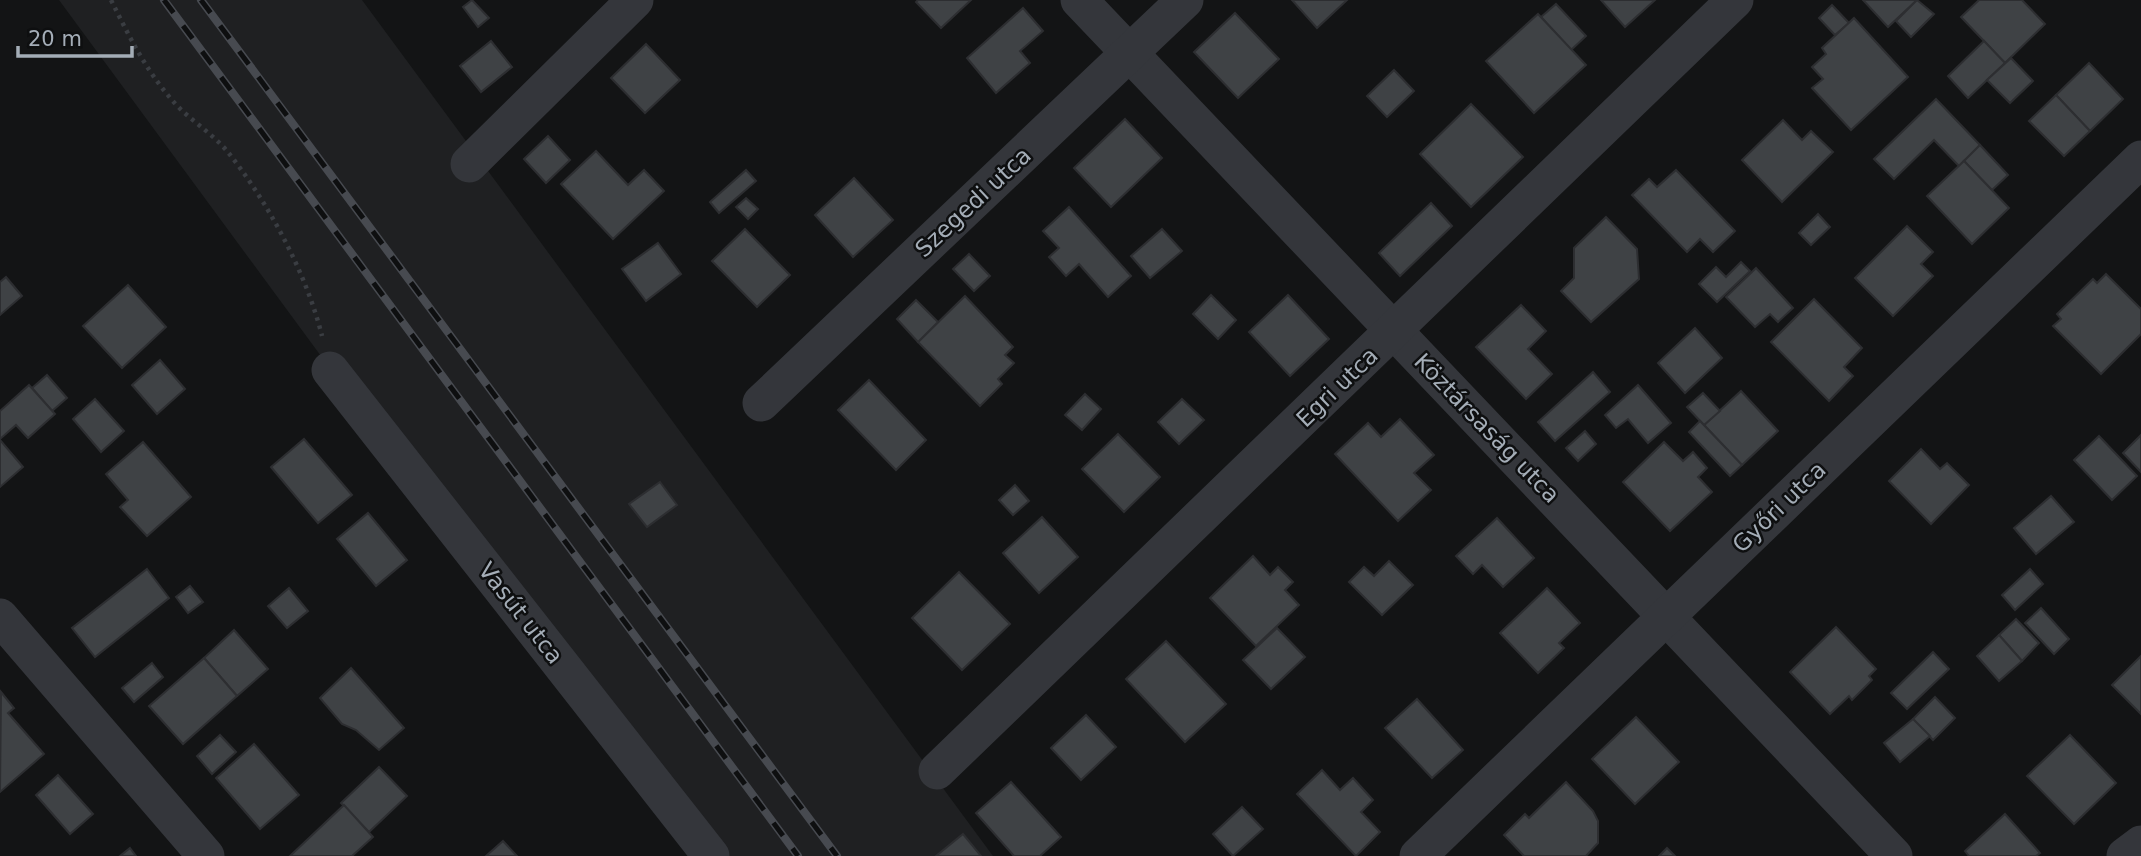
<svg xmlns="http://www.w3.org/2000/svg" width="2141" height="856" font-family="'DejaVu Sans',sans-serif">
<rect width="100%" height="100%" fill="#131415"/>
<polygon fill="#1f2022" points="59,0 362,0 993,856 693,856 585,715"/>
<g fill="#3f4245" stroke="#2d2e31" stroke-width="2">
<polygon points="472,0 489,18 478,27 463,7"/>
<polygon points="918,0 971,0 941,28 916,2"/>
<polygon points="1292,0 1347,0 1317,28"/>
<polygon points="1601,0 1655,0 1625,27"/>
<polygon points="1863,0 1917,0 1888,27"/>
<polygon points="1917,0 1934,14 1911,37 1896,21"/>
<polygon points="1979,0 2022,0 2045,24 2005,63 1961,17"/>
<polygon points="1556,4 1586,36 1571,50 1541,17"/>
<polygon points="1832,5 1849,23 1835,35 1819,18"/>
<polygon points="1023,8 1043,31 1020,51 1030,63 996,93 967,58"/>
<polygon points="1235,13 1279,59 1238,98 1194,52"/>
<polygon points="1538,14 1586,65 1534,113 1486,61"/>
<polygon points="1854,18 1908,77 1851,130 1812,88 1823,79 1812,67 1826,54 1822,48"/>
<polygon points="491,41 512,67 481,92 460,66"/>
<polygon points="1984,41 2005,63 1968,98 1948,76"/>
<polygon points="646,44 680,80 645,113 611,78"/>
<polygon points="2011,58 2033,81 2010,103 1987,80"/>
<polygon points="2089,63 2123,99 2090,131 2056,95"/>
<polygon points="1394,70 1414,91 1387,117 1367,96"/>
<polygon points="2056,95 2090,131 2064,156 2029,121"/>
<polygon points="1936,99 1980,145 1959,166 1934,140 1894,179 1874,159"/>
<polygon points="1471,104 1523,157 1471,207 1420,154"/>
<polygon points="1125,119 1162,158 1111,207 1074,168"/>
<polygon points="1783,120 1802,140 1811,131 1833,152 1782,202 1742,160"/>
<polygon points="548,136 570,160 546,183 524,159"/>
<polygon points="1980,145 2008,175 1992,190 1964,161"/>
<polygon points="596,151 628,185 644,170 664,191 613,239 561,184"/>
<polygon points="1964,161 2009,208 1972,244 1927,196"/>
<polygon points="746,170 756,181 719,213 710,202"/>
<polygon points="1676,170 1735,231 1713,252 1700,239 1687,252 1632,195 1649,179 1657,187"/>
<polygon points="854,178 893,220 853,257 815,215"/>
<polygon points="746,198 758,209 748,219 736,207"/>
<polygon points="1431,203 1452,226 1400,276 1379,253"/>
<polygon points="1069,207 1131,276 1108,297 1079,264 1066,276 1049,257 1059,248 1043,231"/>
<polygon points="1818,214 1830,227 1811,245 1799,233"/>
<polygon points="1606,217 1637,249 1639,279 1591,322 1561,291 1574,278 1574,248"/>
<polygon points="1907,226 1933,252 1921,264 1933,276 1893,316 1855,278"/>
<polygon points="745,229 790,275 757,307 712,261"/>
<polygon points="1162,229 1182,251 1150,278 1131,256"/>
<polygon points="658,243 681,274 646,301 622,269"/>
<polygon points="969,254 990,276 974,291 953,269"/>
<polygon points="1741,262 1750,271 1717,302 1699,284 1716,267 1726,277"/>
<polygon points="1756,268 1793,308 1778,322 1770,314 1755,327 1726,297"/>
<polygon points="2106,274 2141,309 2141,334 2101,374 2053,326 2061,319 2057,314 2093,279 2097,283"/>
<polygon points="6,277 22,296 0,315 0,282"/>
<polygon points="128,285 166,327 122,368 83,326"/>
<polygon points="1211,295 1236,320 1218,339 1193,314"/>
<polygon points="1288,295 1329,339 1290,376 1249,332"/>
<polygon points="965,296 1013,347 1005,355 1014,363 998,379 1002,384 980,406 918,342"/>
<polygon points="1814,299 1862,348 1844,367 1853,376 1829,401 1771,342"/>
<polygon points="916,300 938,322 918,342 897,319"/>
<polygon points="1521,305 1546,331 1528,349 1552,374 1526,399 1476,347"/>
<polygon points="1695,328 1722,358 1685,393 1658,363"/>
<polygon points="160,360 185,389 157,414 132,385"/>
<polygon points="1593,372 1610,392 1555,441 1538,422"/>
<polygon points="47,375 67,398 52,411 32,388"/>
<polygon points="869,380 926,440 896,470 838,410"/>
<polygon points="29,385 55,414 28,438 16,425 0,439 0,411"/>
<polygon points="1638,385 1671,423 1648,443 1628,419 1616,428 1605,415"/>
<polygon points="1741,391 1778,431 1742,465 1704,425"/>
<polygon points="1703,393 1720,411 1704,425 1687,407"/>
<polygon points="1085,394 1101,409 1082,430 1065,415"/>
<polygon points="95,399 124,431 101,452 73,419"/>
<polygon points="1182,399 1204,420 1179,444 1158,422"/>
<polygon points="1400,419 1434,455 1414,473 1431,490 1398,521 1335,454 1368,423 1381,437"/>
<polygon points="1700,421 1742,465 1730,476 1689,432"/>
<polygon points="1585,431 1596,444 1578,461 1566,448"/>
<polygon points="1118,434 1160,477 1124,512 1082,469"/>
<polygon points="2141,435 2141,472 2123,453"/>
<polygon points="2099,436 2137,476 2112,500 2074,460"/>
<polygon points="304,439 352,495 318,523 271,467"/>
<polygon points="0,440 23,467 0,487"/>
<polygon points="143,442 191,497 147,536 120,507 128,500 106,474"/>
<polygon points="1664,442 1683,461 1693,452 1707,468 1698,477 1712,492 1670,531 1623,482"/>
<polygon points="1921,449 1940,469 1947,463 1969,485 1931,524 1889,481"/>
<polygon points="660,482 677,505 647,527 629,504"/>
<polygon points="1015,485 1029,501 1013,515 999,500"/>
<polygon points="2051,496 2074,522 2036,554 2014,528"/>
<polygon points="368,513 407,560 376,586 337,539"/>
<polygon points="1042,517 1078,557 1039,593 1003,553"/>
<polygon points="1497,518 1534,558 1503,587 1482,565 1473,574 1456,556"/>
<polygon points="1253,556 1270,575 1278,567 1293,582 1285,590 1299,605 1256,646 1210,598"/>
<polygon points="1389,561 1413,585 1382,615 1349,582 1364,567 1374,576"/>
<polygon points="147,569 169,598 95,657 72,628"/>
<polygon points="2030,569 2043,584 2015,610 2002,595"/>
<polygon points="959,572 1010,624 962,670 912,618"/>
<polygon points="190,586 203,602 188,613 176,597"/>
<polygon points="289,588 308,611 287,628 268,606"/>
<polygon points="1547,588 1580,623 1559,643 1564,648 1538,673 1500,633"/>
<polygon points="2041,608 2069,639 2054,654 2025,623"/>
<polygon points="2016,619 2039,643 2022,661 1999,635"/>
<polygon points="1836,627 1876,669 1869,676 1872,680 1852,700 1849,696 1830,714 1790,672"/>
<polygon points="1277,628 1305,657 1271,689 1243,660"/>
<polygon points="234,630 268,669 237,696 204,658"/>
<polygon points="1999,635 2022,661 1999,681 1977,656"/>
<polygon points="1166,641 1226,704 1185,742 1126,679"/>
<polygon points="1933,652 1949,669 1907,709 1891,693"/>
<polygon points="2141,656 2141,714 2112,685"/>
<polygon points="204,658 237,696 183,744 149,706"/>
<polygon points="152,663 163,677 134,702 122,688"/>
<polygon points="351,668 404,728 379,750 356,730 342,724 320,698"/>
<polygon points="1,692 14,708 8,713 44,754 0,792"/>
<polygon points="1935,697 1955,718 1933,740 1913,719"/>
<polygon points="1417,699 1463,750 1432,778 1385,728"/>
<polygon points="1086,715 1116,747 1081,780 1051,748"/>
<polygon points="1636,717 1679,762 1635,804 1592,759"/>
<polygon points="1913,719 1930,736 1900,762 1884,743"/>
<polygon points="220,735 236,752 212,774 197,756"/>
<polygon points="2070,735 2116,783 2074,824 2027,776"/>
<polygon points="254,744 299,795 260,829 216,778"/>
<polygon points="379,767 407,796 369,832 341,803"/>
<polygon points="1322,770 1340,790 1353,778 1373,800 1361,812 1380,832 1356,856 1297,794"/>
<polygon points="58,775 93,814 70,834 36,795"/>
<polygon points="1011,782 1061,837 1040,856 1014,856 976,813"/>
<polygon points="1566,782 1593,811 1598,821 1598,843 1586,856 1524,856 1504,835 1525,814 1529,818"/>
<polygon points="344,805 373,837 352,856 290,856"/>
<polygon points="1242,807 1263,829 1233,856 1213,834"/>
<polygon points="2005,814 2040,853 2036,856 1969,856 1965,851"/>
<polygon points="963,834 981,856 936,856"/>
<polygon points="503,841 517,856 486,856"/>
<polygon points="130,848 136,856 120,856"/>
<polygon points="1667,848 1675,856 1659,856"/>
</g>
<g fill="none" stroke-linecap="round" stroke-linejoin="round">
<path stroke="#3a3d42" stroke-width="4.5" stroke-dasharray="3.5 5" stroke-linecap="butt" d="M111 0C129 36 145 69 172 100 188 119 211 132 227 151 268 202 306 272 322 336"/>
<g stroke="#34363b" stroke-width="37">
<polyline points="1079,0 1894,856"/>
<polyline points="469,164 635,0"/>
<polyline points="330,370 711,856"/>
<polyline points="761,403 1185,0"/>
<polyline points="0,617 206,856"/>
<polyline points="937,771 1735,0"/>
<polyline points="1418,856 2141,159"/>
<polyline points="2125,856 2141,844"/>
</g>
<g stroke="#474a50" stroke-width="8">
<g id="rail">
<polyline points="164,0 798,856"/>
<polyline points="201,0 837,856"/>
</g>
</g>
<use href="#rail" stroke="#0e0f10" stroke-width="5" stroke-dasharray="16" stroke-linecap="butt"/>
</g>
<g text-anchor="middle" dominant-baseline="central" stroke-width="5" stroke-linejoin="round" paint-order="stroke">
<g font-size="23" fill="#a4adb7" stroke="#0e0f10">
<text transform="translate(973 202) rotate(-43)">Szegedi utca</text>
<text transform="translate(1337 387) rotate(-44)">Egri utca</text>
<text transform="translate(1487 428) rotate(46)">Köztársaság utca</text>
<text transform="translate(1779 507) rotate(-44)">Győri utca</text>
<text transform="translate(521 613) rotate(52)">Vasút utca</text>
</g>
</g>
<path d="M18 46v10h114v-10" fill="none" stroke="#a4adb7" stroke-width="3.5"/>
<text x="28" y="46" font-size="21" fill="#a4adb7" stroke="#0e0f10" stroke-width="5" paint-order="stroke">20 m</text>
</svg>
